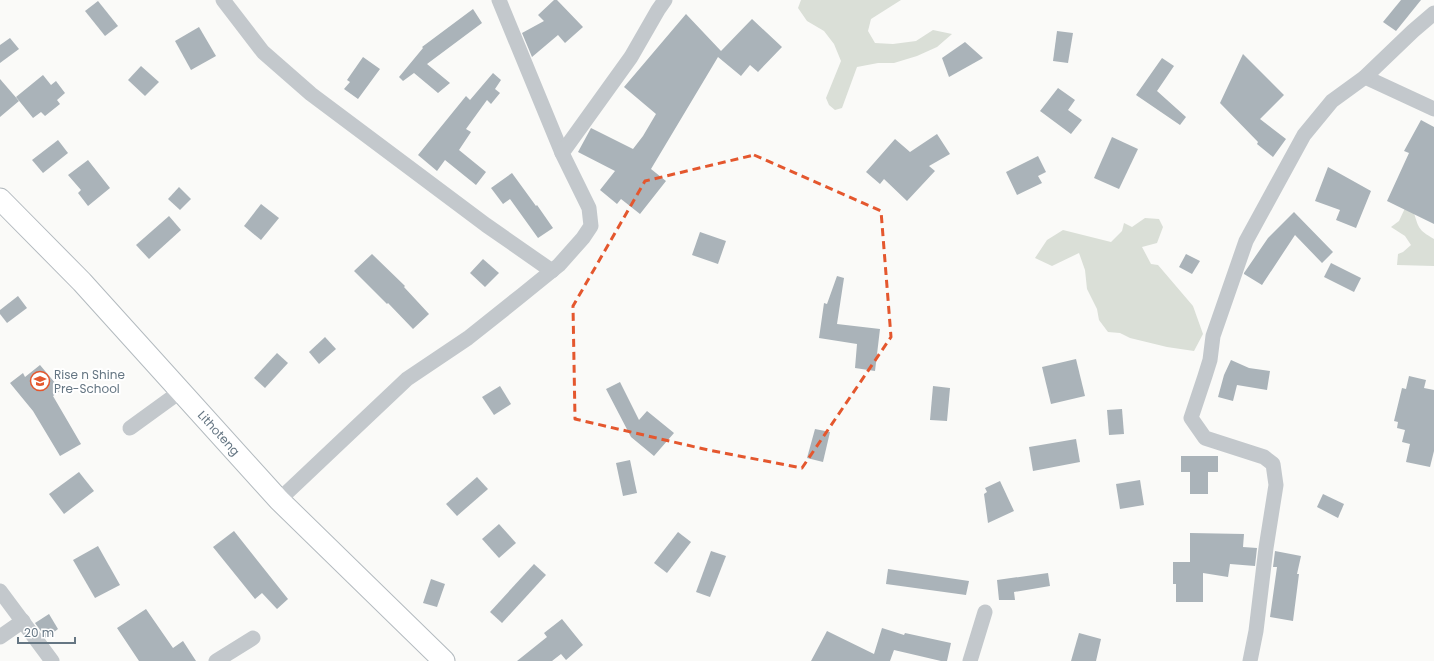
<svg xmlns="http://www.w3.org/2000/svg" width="1434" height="661" font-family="Poppins,sans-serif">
<rect width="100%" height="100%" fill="#fafaf8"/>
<g fill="#dadfd7">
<polygon points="801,0 901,0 871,19 868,31 875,43 893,44 916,41 933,30 952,34 937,47 917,56 894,63 878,63 857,67 842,108 835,110 829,105 826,98 841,61 834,44 824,31 807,21 798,8"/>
<path d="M1406 206 1413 210C1419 228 1417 229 1434 239V266L1397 265 1398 254 1403 252 1411 245 1405 236 1391 227 1399 221Z"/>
<polygon points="1145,218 1159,219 1163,227 1157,243 1142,247 1151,264 1158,265 1193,306 1203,334 1194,351 1167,347 1130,338 1120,333 1108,332 1099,320 1097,309 1087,289 1085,270 1079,253 1052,266 1035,258 1047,240 1063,230 1111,242 1122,231 1124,223 1132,227"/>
</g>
<g fill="#aab3b9">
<polygon points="554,0 557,0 583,27 565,43 558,35 532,57 522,33 544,21 538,15"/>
<polygon points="1401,0 1421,0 1396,31 1383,22"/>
<polygon points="98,1 118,26 105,36 85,11"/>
<polygon points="473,9 482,23 427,64 450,83 438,93 414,73 403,81 399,77 423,48 422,47"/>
<polygon points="686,14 721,51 752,19 782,47 758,72 750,65 741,76 718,57 651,169 666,181 640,214 621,199 617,204 600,190 615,171 578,152 591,128 633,149 643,136 656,114 624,87"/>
<polygon points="199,27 216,56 191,70 175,41"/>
<polygon points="1057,31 1073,33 1068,63 1053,61"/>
<polygon points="10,38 19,49 0,63 0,45"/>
<polygon points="965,42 983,58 949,77 942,58"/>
<polygon points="1243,54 1284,95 1260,119 1286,139 1273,157 1257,144 1258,142 1220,103"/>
<polygon points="363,57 380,69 358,99 344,89 350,82 347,80"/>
<polygon points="1162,58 1174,66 1157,91 1186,117 1180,125 1136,95"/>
<polygon points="141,66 159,82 145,96 128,80"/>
<polygon points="493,73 501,80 495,89 500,93 491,104 487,100 466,129 471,132 459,150 486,172 476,185 445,160 437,171 418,155 466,96 470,100"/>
<polygon points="43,75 51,85 56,81 65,93 57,100 60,104 45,116 41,112 33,118 16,97"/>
<polygon points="0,79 19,101 0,117"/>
<polygon points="1058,88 1075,100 1068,110 1082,120 1071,134 1040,111"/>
<polygon points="1421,120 1434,127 1434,224 1387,201 1409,153 1404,151"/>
<polygon points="937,134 950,154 929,166 935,171 907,201 884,179 880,184 866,172 895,139 910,152"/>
<polygon points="1112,137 1138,149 1119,189 1094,178"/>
<polygon points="58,140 68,153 43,173 32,160"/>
<polygon points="1038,156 1046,172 1038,176 1042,183 1017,195 1006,172"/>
<polygon points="88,160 110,188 88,206 78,193 81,190 68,175"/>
<polygon points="1328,167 1371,191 1356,228 1336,220 1340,210 1315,201"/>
<polygon points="512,173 536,206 537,205 553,228 538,238 510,199 503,204 491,188"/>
<polygon points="179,187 191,199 180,210 168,199"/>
<polygon points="261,204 279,218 261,240 244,226"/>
<polygon points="1294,212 1333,252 1322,263 1295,235 1262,285 1244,274 1244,273 1268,238"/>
<polygon points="169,216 181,230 149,259 136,245"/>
<polygon points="700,232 726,241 718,264 692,255"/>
<polygon points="372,254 405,286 404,287 429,314 413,329 388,303 387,304 354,271"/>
<polygon points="1186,254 1200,261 1192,274 1179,267"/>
<polygon points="483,259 499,273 485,287 470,273"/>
<polygon points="1331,263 1361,278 1354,292 1324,277"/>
<polygon points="837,276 844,278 837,324 880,329 875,371 855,368 857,344 819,338 824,303 827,304"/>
<polygon points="18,296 27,308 7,323 0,314 0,310"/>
<polygon points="325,337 336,349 319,364 309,352"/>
<polygon points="277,353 288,363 265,388 254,378"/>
<polygon points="1076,359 1085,396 1051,404 1042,367"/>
<polygon points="1231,360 1249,368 1270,371 1267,390 1237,385 1233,401 1218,397 1224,375"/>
<polygon points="40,365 61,390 53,396 81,444 60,456 33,411 10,383 23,373 25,377"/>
<polygon points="1409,376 1426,380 1424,388 1434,390 1434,451 1430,467 1406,462 1410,444 1402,442 1405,430 1397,428 1398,422 1394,421 1402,388 1406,389"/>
<polygon points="620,382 639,420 647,411 674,433 654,456 631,437 606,389"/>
<polygon points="500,386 511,404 494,415 482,397"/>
<polygon points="933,386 950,388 947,421 930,420"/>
<polygon points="1122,409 1124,434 1109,435 1107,410"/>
<polygon points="815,429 830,432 823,462 807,458"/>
<polygon points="1076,439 1080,462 1033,471 1029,447"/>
<polygon points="1181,456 1218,456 1218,472 1208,472 1208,494 1190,494 1190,472 1181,472"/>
<polygon points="630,460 637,493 623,496 616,463"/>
<polygon points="79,472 94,491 64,514 49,494"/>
<polygon points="477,477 488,489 457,516 446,504"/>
<polygon points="1140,480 1144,505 1120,509 1116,484"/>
<polygon points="1000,481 1014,511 988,523 984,494 987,492 985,488"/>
<polygon points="1323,494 1344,504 1338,518 1317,507"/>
<polygon points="499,524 516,543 499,558 482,539"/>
<polygon points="234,531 288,599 277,609 262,593 255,599 213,547"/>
<polygon points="678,532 691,542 667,573 654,563"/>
<polygon points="1190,533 1244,534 1243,547 1257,548 1255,566 1230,564 1228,577 1203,573 1203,602 1176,602 1176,584 1173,584 1173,562 1190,562"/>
<polygon points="98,546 120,585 95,598 73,560"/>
<polygon points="711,551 726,556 710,597 696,592"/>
<polygon points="1275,551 1301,556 1297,574 1299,574 1293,621 1270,617 1277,567 1273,567"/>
<polygon points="534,564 546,575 502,623 490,612"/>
<polygon points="888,569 969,581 966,595 886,584"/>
<polygon points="1048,573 1050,586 1014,592 1015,600 999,600 997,580"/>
<polygon points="431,579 445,584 437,607 423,603"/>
<polygon points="146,609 173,648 183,641 196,661 139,661 117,628"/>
<polygon points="49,614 58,629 46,638 35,623"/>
<polygon points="562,619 583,645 566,660 561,654 552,661 517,661 547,637 544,633"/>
<polygon points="882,628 904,635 905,633 951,643 947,661 941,661 894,650 890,661 811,661 827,631 874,654"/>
<polygon points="1079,633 1101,639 1096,661 1071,661"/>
</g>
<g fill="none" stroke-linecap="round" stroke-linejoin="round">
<g stroke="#b3babf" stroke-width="23">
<polyline id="secondary" points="0,199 82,282 279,500 444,661"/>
</g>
<g stroke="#c3c8cc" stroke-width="15">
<polyline points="223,0 263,52 311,94 486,225 552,271"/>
<polyline points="499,0 562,153"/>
<polyline points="1365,77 1434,109"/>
<polyline points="130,428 181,391"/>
<polyline points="279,500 407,379 468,338 522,295 559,265 583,238 591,226 589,208 562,153 631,57 658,10 665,0"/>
<polyline points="0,591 52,661"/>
<polyline points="0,637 23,621"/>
<polyline points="216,661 253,638"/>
<polyline points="970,661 985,612"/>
<polyline points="1250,661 1256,631 1266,548 1276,485 1273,464 1264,457 1205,438 1191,418 1205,376 1210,360 1213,336 1246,241 1304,135 1332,101 1365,77 1413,31 1434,13"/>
</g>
<use href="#secondary" stroke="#fff" stroke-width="21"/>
</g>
<path fill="none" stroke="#e4572e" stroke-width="3" stroke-dasharray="8 5" stroke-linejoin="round" d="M754 155 881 211 891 337 802 468 708 450 575 419 573 306 645 181Z"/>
<defs>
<g id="school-ring" transform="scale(1)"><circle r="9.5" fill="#fff" stroke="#e4572e" stroke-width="1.5"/><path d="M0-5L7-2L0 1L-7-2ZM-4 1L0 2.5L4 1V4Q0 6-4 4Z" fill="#e4572e"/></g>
</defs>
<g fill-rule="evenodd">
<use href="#school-ring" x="40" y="381"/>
</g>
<g text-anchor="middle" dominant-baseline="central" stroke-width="4" stroke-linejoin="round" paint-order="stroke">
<g font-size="12" fill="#657683" stroke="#fff" text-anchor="start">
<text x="54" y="374">Rise n Shine<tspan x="54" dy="14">Pre-School</tspan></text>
</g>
<g font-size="12" fill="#657683" stroke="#fff">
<text transform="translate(219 433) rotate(48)">Lithoteng</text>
</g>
</g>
<path d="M18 637v6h57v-6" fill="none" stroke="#657683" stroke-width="2"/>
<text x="24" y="637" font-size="12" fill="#657683" stroke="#ffffff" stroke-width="3" paint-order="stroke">20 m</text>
</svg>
